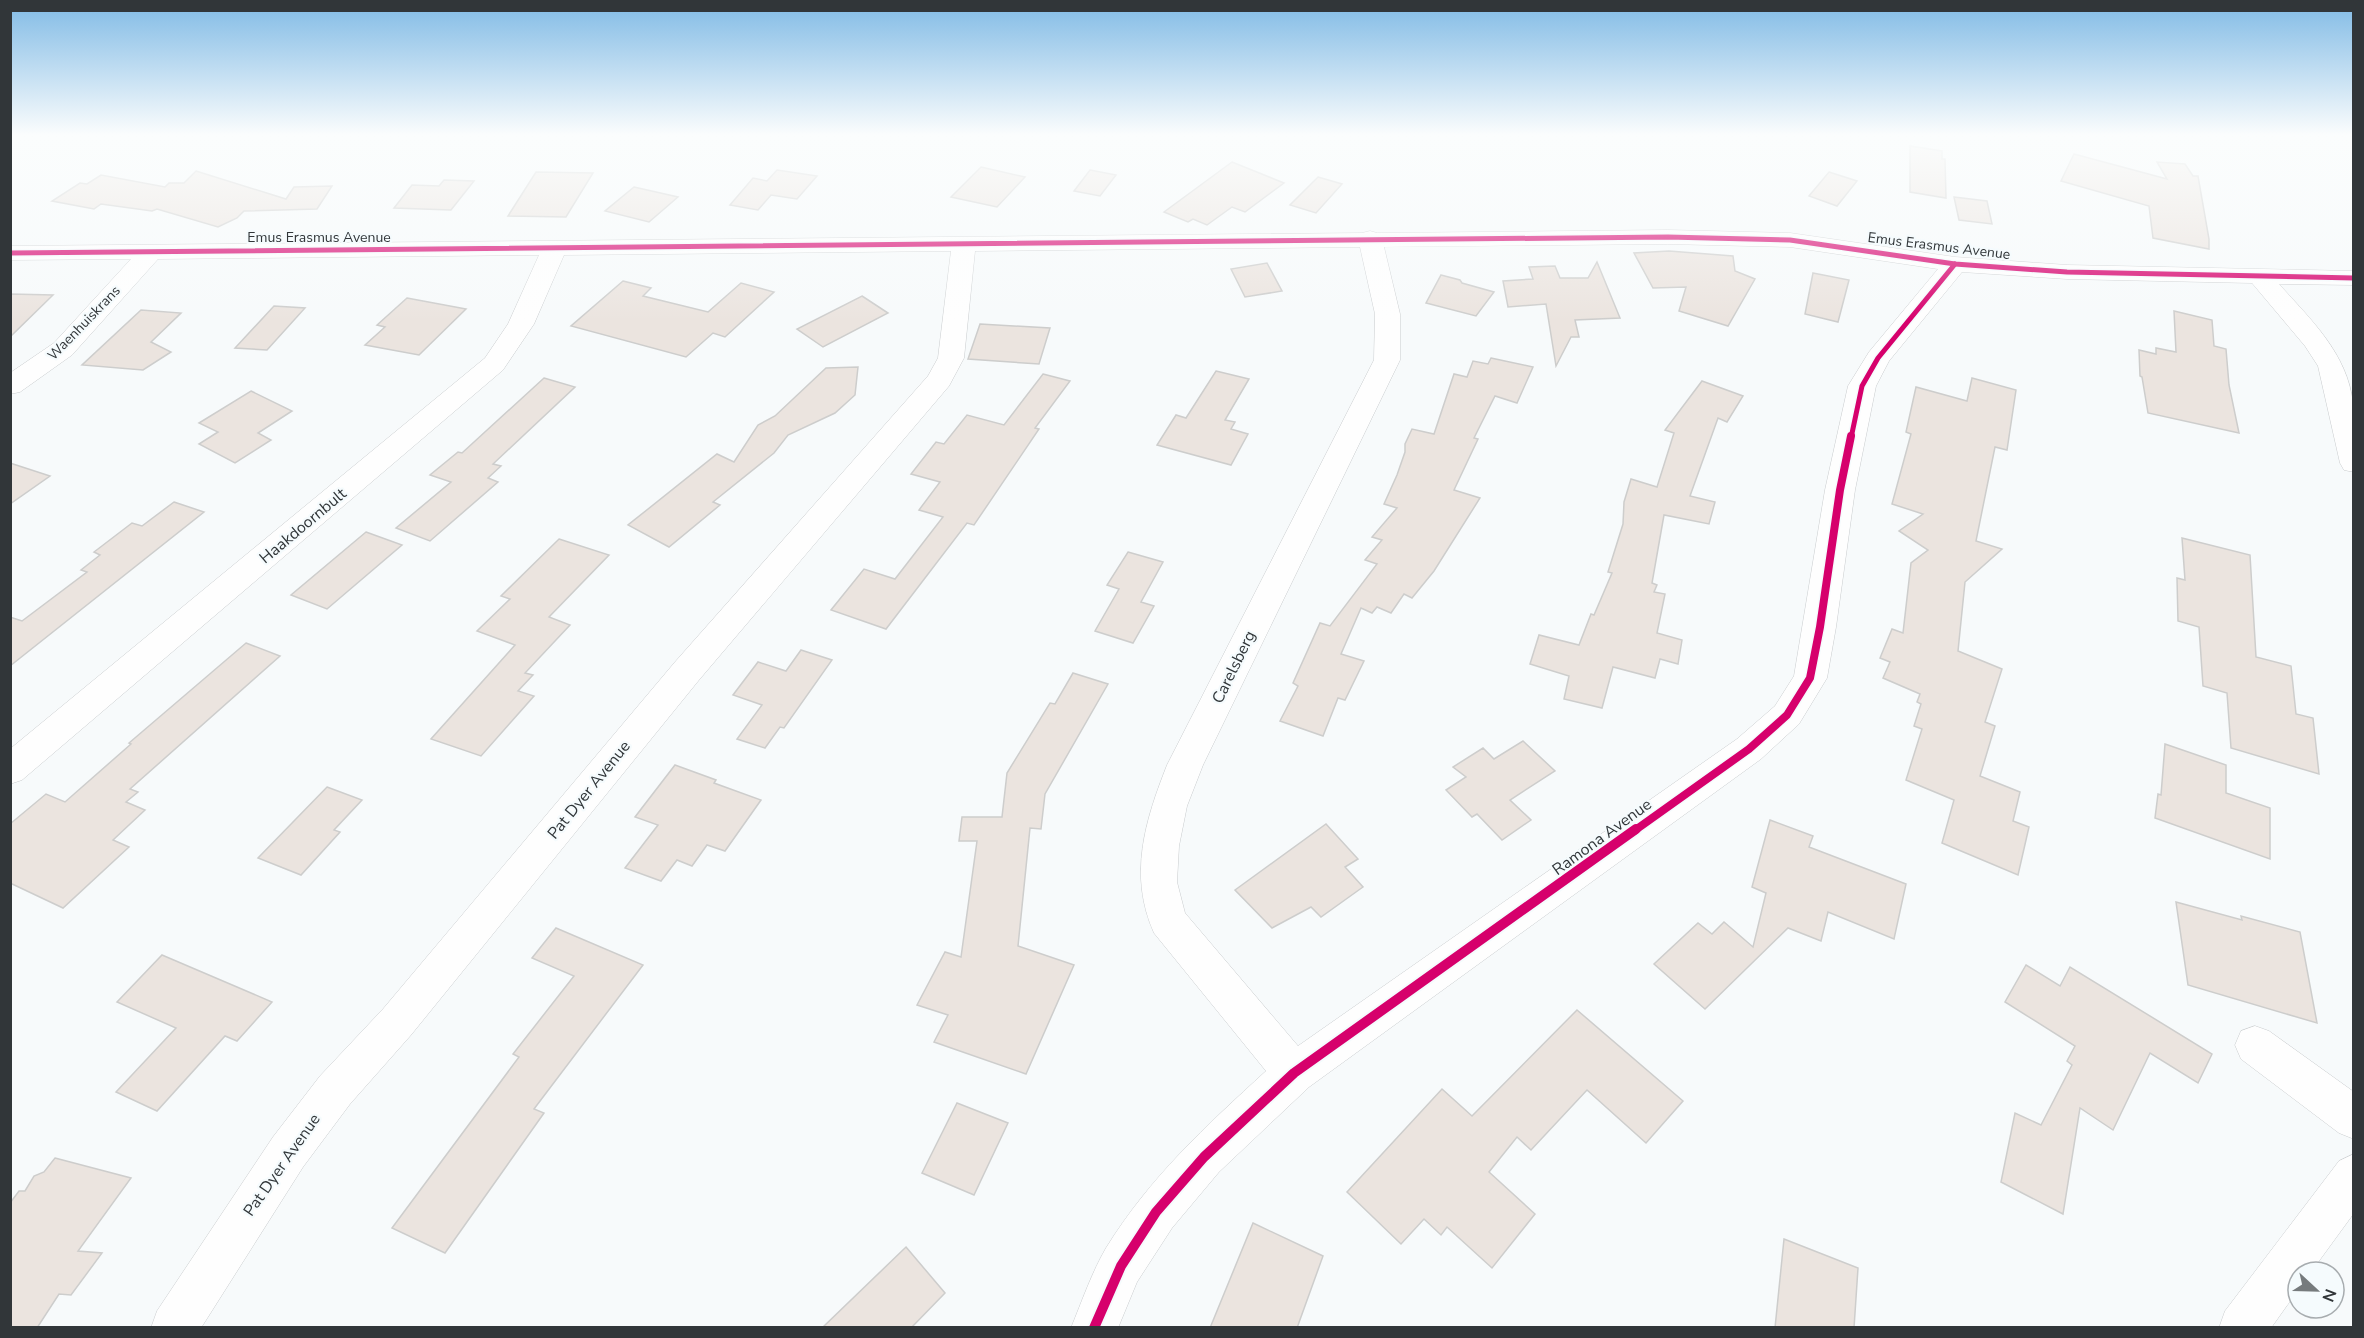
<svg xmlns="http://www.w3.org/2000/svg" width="2364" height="1338" font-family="'Nunito Sans',sans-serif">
<rect width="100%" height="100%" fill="#f7fafb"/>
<g fill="#ebe4df" stroke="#cdcdcc" stroke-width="1.5">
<polygon points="1910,146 1942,151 1942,159 1945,159 1946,198 1910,192"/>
<polygon points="2074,154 2167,179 2157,162 2185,164 2193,176 2198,176 2209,239 2209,249 2153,238 2149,206 2061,181"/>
<polygon points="1232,162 1284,183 1245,212 1232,207 1207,225 1193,219 1188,222 1164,212"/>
<polygon points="981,167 1025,177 997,207 951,197"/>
<polygon points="777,170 817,176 797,199 771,195 758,210 730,205 753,178 767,181"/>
<polygon points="1090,170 1116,175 1100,196 1074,191"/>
<polygon points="196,171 286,199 294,187 332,186 317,209 244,211 237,218 218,227 157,209 152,211 101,204 94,209 52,201 80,183 87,184 101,175 165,187 169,183 184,183"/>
<polygon points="536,172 593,173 566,217 508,216"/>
<polygon points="1829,172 1857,181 1837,206 1809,196"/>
<polygon points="1318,177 1342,184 1316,213 1290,205"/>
<polygon points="444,180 474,181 451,210 394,208 412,185 439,186"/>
<polygon points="634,187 678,197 649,222 605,211"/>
<polygon points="1954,197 1987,201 1992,224 1959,220"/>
<polygon points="1669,251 1733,256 1735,271 1755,279 1728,326 1679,311 1686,287 1653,288 1634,253"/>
<polygon points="1597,262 1620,318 1575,320 1579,337 1571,337 1556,366 1546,304 1508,307 1503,281 1533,279 1529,267 1555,266 1560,278 1588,278"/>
<polygon points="1267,263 1282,291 1245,297 1231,269"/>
<polygon points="1813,273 1849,280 1838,322 1805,314"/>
<polygon points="1441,275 1460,280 1462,283 1494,292 1476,316 1426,303"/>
<polygon points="623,281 651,288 643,296 708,312 741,283 774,292 725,337 713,333 686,357 571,326"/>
<polygon points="10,294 53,295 10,337"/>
<polygon points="862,296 888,313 823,347 797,329"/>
<polygon points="407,298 466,309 419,355 365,345 385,327 377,325"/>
<polygon points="274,306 305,308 267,350 235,348"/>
<polygon points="141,310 181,313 151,342 171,352 143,370 82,365"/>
<polygon points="2174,311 2212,320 2214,346 2226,349 2229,385 2239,433 2148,413 2142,377 2140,376 2139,350 2156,354 2156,348 2176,352"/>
<polygon points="980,324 1050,328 1039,364 968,359"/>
<polygon points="1491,358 1533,367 1517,403 1495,396 1474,438 1478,439 1454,490 1480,498 1434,571 1412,598 1404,594 1391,613 1377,607 1372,613 1361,608 1341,654 1364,661 1345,700 1338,698 1323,736 1280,721 1298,686 1293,683 1320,623 1330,626 1377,564 1365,560 1382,540 1372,537 1397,508 1384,504 1397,475 1405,452 1405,444 1412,429 1434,434 1454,374 1467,377 1473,361 1488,364"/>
<polygon points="858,367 855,395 835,413 788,435 774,453 713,502 720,505 669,547 628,525 717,454 734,462 758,425 775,416 826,368"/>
<polygon points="1216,371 1249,379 1225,420 1235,422 1231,429 1248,434 1231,465 1157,445 1176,415 1186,418"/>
<polygon points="1043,374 1070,381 1035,428 1039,429 974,525 967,523 886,629 831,610 864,569 895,579 943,517 919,510 940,482 911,474 936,442 944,444 967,415 1004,425"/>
<polygon points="544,378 575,387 493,464 501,466 488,478 498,482 430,541 396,528 451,482 430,475 458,452 462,453"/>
<polygon points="1972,378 2016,390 2007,450 1995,447 1976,541 2002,549 1965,582 1958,651 2002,669 1985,722 1995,726 1980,776 2020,792 2013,821 2029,827 2018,875 1942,843 1954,800 1906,780 1922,729 1914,726 1921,704 1917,702 1920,694 1883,678 1890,662 1880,658 1892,629 1903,633 1911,563 1928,550 1899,531 1923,514 1892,504 1911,434 1906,432 1916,387 1967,401"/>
<polygon points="1702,381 1743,396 1727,422 1718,418 1690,496 1715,502 1709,524 1664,515 1652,583 1657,585 1654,592 1665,594 1657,633 1682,640 1678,664 1660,659 1655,678 1613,667 1602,708 1564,699 1569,676 1530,664 1539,635 1579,645 1591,614 1594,615 1612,573 1608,572 1623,524 1624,502 1631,479 1657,487 1674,433 1665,430"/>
<polygon points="251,391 292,411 258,433 271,440 235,463 199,444 218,432 199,423"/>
<polygon points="10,463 50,476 10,504"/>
<polygon points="174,502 204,512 10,666 10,617 22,621 87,572 81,570 100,555 94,552 132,523 142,526"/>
<polygon points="366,532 402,545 327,609 291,595"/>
<polygon points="2182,538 2250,555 2256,657 2291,666 2296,714 2313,718 2319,774 2231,748 2227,693 2203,686 2199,627 2178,621 2177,578 2185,580"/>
<polygon points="559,539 609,555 549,617 570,625 525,673 533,675 518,691 534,696 481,756 431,739 515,645 477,631 510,599 501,596"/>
<polygon points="1128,552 1163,562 1141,602 1154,606 1133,643 1095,631 1119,589 1107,585"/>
<polygon points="246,643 280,656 130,789 138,792 126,802 145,810 113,840 129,847 63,908 10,883 10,824 46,794 65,802 131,744 129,743"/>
<polygon points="801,650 832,660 784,728 780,727 765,748 737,739 762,705 733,695 758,662 786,671"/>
<polygon points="1073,673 1108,684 1045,794 1041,829 1030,828 1018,946 1074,965 1026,1074 934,1042 948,1015 917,1005 945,952 961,957 977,841 959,841 962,817 1002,817 1007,773 1050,703 1055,704"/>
<polygon points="1523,741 1555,771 1510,800 1531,820 1502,840 1477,814 1472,817 1446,790 1466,777 1453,767 1483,748 1494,759"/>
<polygon points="2165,744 2226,765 2226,793 2270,808 2270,859 2155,818 2158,794 2161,795"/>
<polygon points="675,765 716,780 714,783 761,800 725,851 707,845 692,866 677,860 661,881 625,868 658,825 635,817"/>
<polygon points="327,787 362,800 334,830 340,832 301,875 258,858"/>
<polygon points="1770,820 1813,836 1809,847 1906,884 1894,939 1828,912 1821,941 1788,928 1705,1009 1654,964 1698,923 1712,934 1724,922 1753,947 1766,893 1752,887"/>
<polygon points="1326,824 1358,859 1345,867 1363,887 1321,917 1311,907 1272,928 1235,890"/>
<polygon points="2176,902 2242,920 2241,916 2300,932 2317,1023 2188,985"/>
<polygon points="556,928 643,965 534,1109 544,1113 445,1253 392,1228 519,1057 513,1054 574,976 532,958"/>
<polygon points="162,955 272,1002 237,1041 225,1036 157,1111 116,1092 176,1028 117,1002"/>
<polygon points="2026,965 2060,986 2070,967 2212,1054 2198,1083 2150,1053 2113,1130 2080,1108 2063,1214 2001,1182 2015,1113 2041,1125 2072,1065 2067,1061 2075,1046 2005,1002"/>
<polygon points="1577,1010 1683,1101 1646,1143 1587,1090 1531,1150 1517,1137 1489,1172 1535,1214 1492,1268 1447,1227 1441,1235 1424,1219 1401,1244 1347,1192 1442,1089 1472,1116"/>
<polygon points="957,1103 1008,1123 974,1195 922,1173"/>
<polygon points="55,1158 131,1178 78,1251 102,1253 71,1295 59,1294 37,1328 10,1328 10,1203 19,1191 25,1191 34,1176 44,1172"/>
<polygon points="1253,1223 1323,1256 1297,1328 1210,1328"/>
<polygon points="1784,1239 1858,1268 1854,1328 1775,1328"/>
<polygon points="906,1247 945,1293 911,1328 822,1328"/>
</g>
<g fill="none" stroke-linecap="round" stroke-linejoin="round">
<g stroke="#c9ccce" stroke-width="1">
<g id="minor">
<path d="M1668 230 1790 233 1955 257 2067 265 2354 271V285L2279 284C2311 320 2347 353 2353 403 2356 425 2354 450 2354 472L2344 470 2340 463 2318 366 2305 346 2252 283 2067 279 1962 272 1889 361 1876 386 1855 490 1836 627 1827 678 1799 724 1761 759 1309 1087 1219 1172 1172 1228 1137 1282 1118 1328H1071C1082 1301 1092 1272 1106 1248 1150 1177 1206 1126 1266 1071L1154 933C1128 875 1145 821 1167 765L1374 360 1375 314 1360 247 975 251 964 358 949 386 699 680 411 1035 350 1104 303 1167 201 1328H151L157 1311 273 1137 320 1076 383 1009 675 662 928 376 938 358 951 251 564 255 534 324 503 370 22 780 10 784V749L485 358 508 324 539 255 158 259 72 355 20 392 10 394V373L54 343 131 259 10 260V246L1362 233 1370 231 1377 233ZM1668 244 1790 247 1938 269 1869 352 1848 386 1825 490 1794 676 1775 706 1737 739 1298 1046 1185 913 1177 882 1179 846 1187 806 1203 765 1400 360V314L1384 247Z"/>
<polygon points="2255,1026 2269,1031 2354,1092 2354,1139 2339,1133 2241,1059 2235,1045 2241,1031"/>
<polygon points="2354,1154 2354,1213 2311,1272 2298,1272 2298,1290 2271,1328 2219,1328 2225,1311 2339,1161"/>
</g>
</g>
<use href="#minor" fill="#fefefe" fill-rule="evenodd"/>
<g stroke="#f5fbfd" stroke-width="8">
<g id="cycleway-far2">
<polyline points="10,253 1668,237 1790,240 1955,264 2067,272 2354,278"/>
<polyline points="1851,438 1862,386 1878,358 1955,264"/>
</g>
</g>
<g stroke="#f5fbfd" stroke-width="11">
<polyline id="cycleway-far1" points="1634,831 1749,749 1787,715 1810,678 1820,627 1840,490 1851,436"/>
</g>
<g stroke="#f5fbfd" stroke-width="14">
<polyline id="cycleway" points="1094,1328 1121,1266 1156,1212 1204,1157 1294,1073 1636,829"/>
</g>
<use href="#cycleway-far2" stroke="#d6006c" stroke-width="5"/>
<use href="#cycleway-far1" stroke="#d6006c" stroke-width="8"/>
<use href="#cycleway" stroke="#d6006c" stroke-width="10"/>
</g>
<linearGradient id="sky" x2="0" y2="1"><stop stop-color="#80bae5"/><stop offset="0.42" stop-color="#fbfdfd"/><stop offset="1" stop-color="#fbfdfd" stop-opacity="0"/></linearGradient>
<rect width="2364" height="321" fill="url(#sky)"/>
<g text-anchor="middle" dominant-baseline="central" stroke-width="4.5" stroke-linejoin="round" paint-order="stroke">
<g font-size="14" fill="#313639" stroke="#f5fbfd">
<text x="319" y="237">Emus Erasmus Avenue</text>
<text transform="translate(1939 246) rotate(7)">Emus Erasmus Avenue</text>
<text transform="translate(84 323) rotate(-46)">Waenhuiskrans</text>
</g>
<g font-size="16" fill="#313639" stroke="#f5fbfd">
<text transform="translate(303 526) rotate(-40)">Haakdoornbult</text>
<text transform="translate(1234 667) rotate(-64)">Carelsberg</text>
<text transform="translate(589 790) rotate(-51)">Pat Dyer Avenue</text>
<text transform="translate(1602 837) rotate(-36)">Ramona Avenue</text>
<text transform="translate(282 1165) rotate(-55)">Pat Dyer Avenue</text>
</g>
</g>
<rect width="2364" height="1338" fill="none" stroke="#313639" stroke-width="24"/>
<g transform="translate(2316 1290) rotate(112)"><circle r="28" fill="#f5fbfd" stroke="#a7acaf" stroke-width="1.5"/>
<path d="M0-4.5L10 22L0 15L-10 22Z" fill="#767b7d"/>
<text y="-9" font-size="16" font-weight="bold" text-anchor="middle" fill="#313639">N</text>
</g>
</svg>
